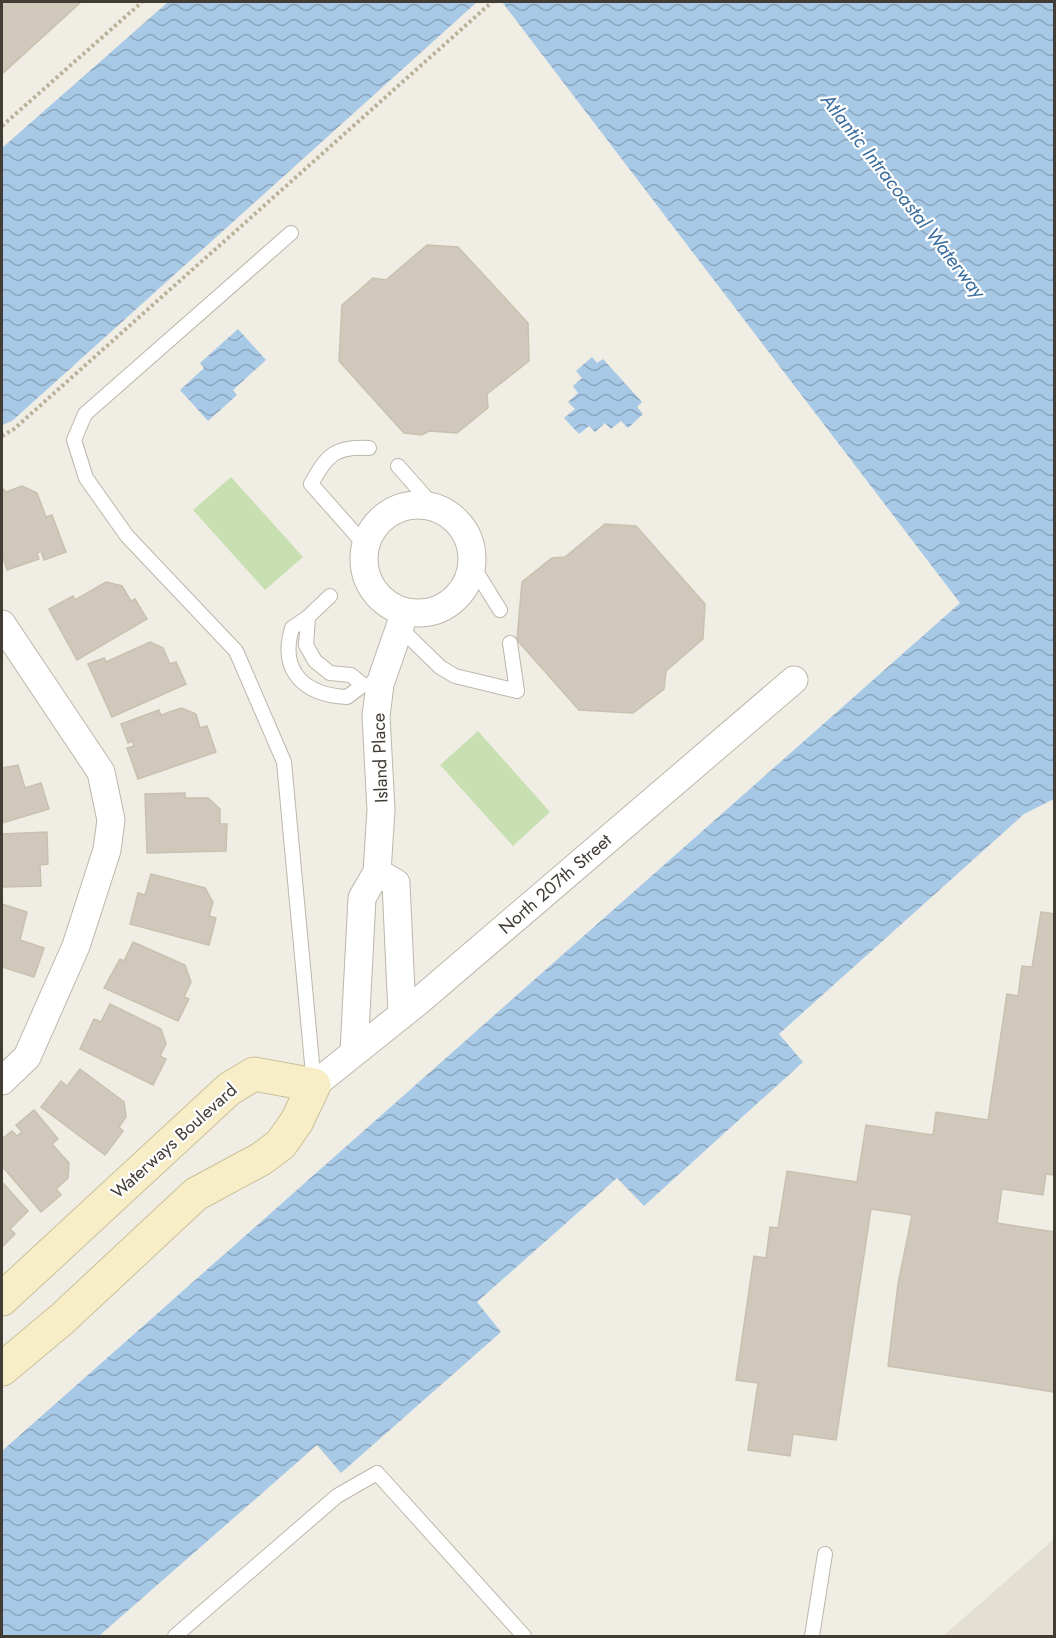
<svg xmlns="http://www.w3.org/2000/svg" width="1056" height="1638" font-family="Jost,sans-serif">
<defs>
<pattern id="water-waves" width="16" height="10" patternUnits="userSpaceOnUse" patternTransform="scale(1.5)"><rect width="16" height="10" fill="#a7c9e6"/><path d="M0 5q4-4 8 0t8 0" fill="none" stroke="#8aa4bb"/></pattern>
</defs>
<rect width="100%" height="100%" fill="#f0ede4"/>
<polygon fill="#e3dfd3" points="1054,1539 1054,1636 943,1636"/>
<g fill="#c8dfb1">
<polygon points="231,477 303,557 265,590 193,510"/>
<polygon points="478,731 550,812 513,846 440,765"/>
</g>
<g fill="url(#water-waves)">
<polygon points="168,2 477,2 12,421 2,425 2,148"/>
<polygon points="502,2 1054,2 1054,799 1024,814 779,1034 803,1062 644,1206 617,1178 477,1302 501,1332 341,1473 317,1445 99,1636 2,1636 2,1451 960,603"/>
<polygon points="238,329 266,360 233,390 237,395 208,421 180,390 204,368 200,363"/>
<polygon points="592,357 597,363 603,359 642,402 637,407 643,414 628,428 621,421 611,429 605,423 595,432 589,426 579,434 564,418 575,409 568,402 578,393 573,386 582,378 576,371"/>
</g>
<g fill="#d0c9bb" stroke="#c9c1af" stroke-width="1.5">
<polygon points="2,2 81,2 2,74"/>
<polygon points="427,245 458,247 528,323 529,361 487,394 488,408 457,433 429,431 422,435 404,433 339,361 342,305 373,278 386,280"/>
<polygon points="22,486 37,493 46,517 52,515 66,552 44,560 41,551 37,553 39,559 7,570 2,554 2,488 6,492"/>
<polygon points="605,524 636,526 705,604 703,639 666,671 664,689 633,713 579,710 517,640 522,582 552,558 565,557"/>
<polygon points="106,582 122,586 131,601 135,599 147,619 77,660 49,609 73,596 75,600"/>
<polygon points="150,642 163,648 170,664 176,662 186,684 112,717 88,664 104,658 106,662"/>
<polygon points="181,708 196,714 200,728 207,726 216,752 138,779 127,748 134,746 132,741 128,743 121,724 159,710 161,715"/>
<polygon points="18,765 25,788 41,783 49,809 2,823 2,768"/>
<polygon points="185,793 185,798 208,798 220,809 220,824 227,824 226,851 147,853 145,794"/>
<polygon points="47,832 48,864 40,865 41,886 2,887 2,834"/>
<polygon points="151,874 205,888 213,902 209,916 216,918 209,945 130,924 138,893 145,895"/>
<polygon points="2,904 27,912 20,940 44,948 34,977 2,967"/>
<polygon points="1041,912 1054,914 1054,1175 1046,1174 1043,1195 1002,1189 997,1223 1054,1232 1054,1392 888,1366 898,1284 912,1215 871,1209 836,1440 793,1434 790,1456 748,1450 758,1383 736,1380 754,1256 766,1258 770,1227 778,1228 787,1171 857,1182 866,1125 933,1135 936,1112 988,1120 1007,994 1018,996 1022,966 1032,967"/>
<polygon points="133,942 185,965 191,982 184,997 189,999 178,1021 104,988 120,959 124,961"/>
<polygon points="110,1004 161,1029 166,1044 160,1056 166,1059 153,1085 80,1049 94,1019 101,1022"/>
<polygon points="80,1069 124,1102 126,1117 119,1127 123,1131 105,1155 41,1107 61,1081 67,1086"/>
<polygon points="34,1110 58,1139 52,1144 69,1163 68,1178 56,1189 61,1195 41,1212 2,1166 2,1139 12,1131 17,1136 22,1132 16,1125"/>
<polygon points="2,1182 28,1211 10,1229 15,1234 2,1247"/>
</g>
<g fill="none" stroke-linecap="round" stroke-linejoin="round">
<g stroke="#bdb7ab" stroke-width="16">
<g id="lane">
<polyline points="291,233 85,414 74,440 86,478 127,536 236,651 284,762 314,1085"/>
<polyline points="398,466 435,508"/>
<path d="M365 545 311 484C327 455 335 446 369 448"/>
<polyline points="472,565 500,610"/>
<path d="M330 596 308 617 292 628C279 671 304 695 347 697L363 685 380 684"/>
<polyline points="308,617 306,645 315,661 330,673 351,675 363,685"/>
<polyline points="401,629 440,667 455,676 517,691 510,643"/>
<polyline points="175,1636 337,1496 377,1473 524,1636"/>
<polyline points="812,1636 825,1554"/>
</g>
</g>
<g stroke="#bdb7ab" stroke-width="29">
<g id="street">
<circle cx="418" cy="559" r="54"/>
<polyline points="2,624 101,772 111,820 107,850 76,946 27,1057 2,1081"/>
<polyline points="377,872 396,883 402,1014"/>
<polyline points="354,1052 362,898 377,872 381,810 376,716 380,684 405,612"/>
<polyline points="314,1085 419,1001 794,680"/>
</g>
</g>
<g stroke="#cac099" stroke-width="35">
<polyline id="secondary" points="2,1299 229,1089 254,1074 314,1085 297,1121 281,1144 261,1159 196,1194 62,1319 2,1369"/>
</g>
<g stroke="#bab19b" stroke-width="4" stroke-dasharray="3 3" stroke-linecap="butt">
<polyline points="2,126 142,2"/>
<polyline points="2,436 14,429 492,2"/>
</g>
<use href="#lane" stroke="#fff" stroke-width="14"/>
<use href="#street" stroke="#fff" stroke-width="27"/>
<use href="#secondary" stroke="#f7eec7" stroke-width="33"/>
</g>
<g text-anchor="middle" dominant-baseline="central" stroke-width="4.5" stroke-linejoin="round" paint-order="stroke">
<g font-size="18" fill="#413d35" stroke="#fff">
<text transform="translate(380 758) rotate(-92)">Island Place</text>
<text transform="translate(555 884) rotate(-41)">North 207th Street</text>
<text transform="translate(174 1141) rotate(-42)">Waterways Boulevard</text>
</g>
<g font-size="20" font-style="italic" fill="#3c6f9e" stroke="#fff">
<text transform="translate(903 196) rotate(52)">Atlantic Intracoastal Waterway</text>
</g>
</g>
<rect width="1056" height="1638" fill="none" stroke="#413d35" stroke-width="6"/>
</svg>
